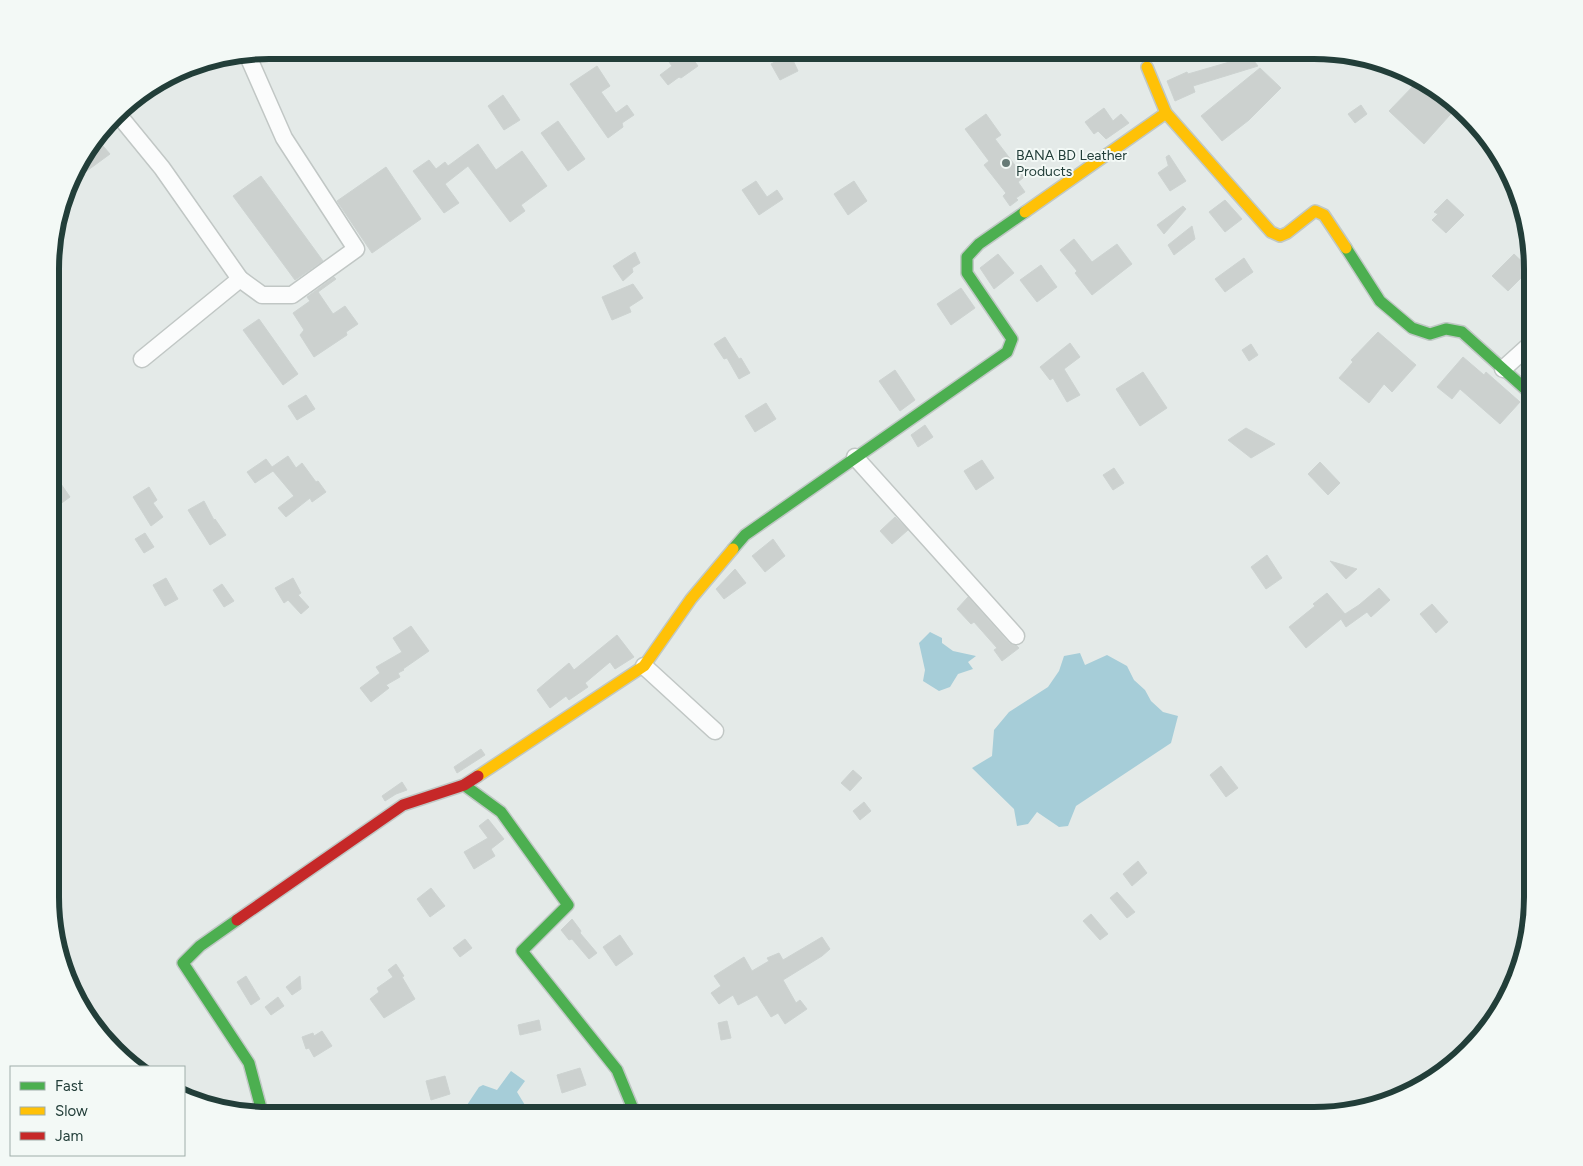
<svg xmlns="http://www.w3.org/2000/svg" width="1583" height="1166" font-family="Figtree,sans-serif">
<rect width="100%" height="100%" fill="#e4eae8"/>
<g fill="#a6cdd8">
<polygon points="930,632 942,638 942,643 953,651 976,656 968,662 973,669 958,674 950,687 939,691 923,681 925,670 919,643"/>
<polygon points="1080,653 1085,665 1107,655 1127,666 1134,680 1145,690 1151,701 1163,712 1178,716 1171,743 1076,806 1068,826 1059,827 1037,812 1028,824 1017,826 1014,809 972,768 992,756 994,730 1009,712 1048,687 1059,671 1064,656"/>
<polygon points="511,1071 525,1081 517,1092 531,1115 468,1116 473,1111 467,1105 479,1087 483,1085 497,1090"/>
</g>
<g fill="#ccd1cf" stroke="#cdd3d1">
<polygon points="660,50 686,50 698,66 681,78 679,77 668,85 660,75 672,66"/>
<polygon points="1229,50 1280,51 1254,61 1258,66 1193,86 1195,92 1175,101 1167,81 1187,72 1188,74 1233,61"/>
<polygon points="790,54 798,71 780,80 771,64"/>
<polygon points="597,66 610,86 601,92 616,113 627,105 634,115 622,123 623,127 608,138 570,84"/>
<polygon points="1260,68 1281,88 1249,120 1222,141 1201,116"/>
<polygon points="1420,79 1448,95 1457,107 1424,144 1389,111"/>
<polygon points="503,95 520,120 504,130 488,106"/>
<polygon points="1361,105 1367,114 1355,123 1348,114"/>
<polygon points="1104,108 1113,121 1121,114 1129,123 1106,139 1098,131 1094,134 1085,122"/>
<polygon points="986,114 1001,135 995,139 1024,177 1018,182 1025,192 1016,198 1018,200 1010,206 1003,196 1006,193 984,165 989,161 965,129"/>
<polygon points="558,121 585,159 568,171 541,133"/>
<polygon points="97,139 110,154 84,173 85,175 68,188 73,172"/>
<polygon points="478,144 496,170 522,151 547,186 521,205 525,211 510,222 468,166 445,184 459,203 444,213 413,171 429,160 436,169 445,162 448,166"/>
<polygon points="1169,155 1186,181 1170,191 1158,173 1168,166 1169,168 1166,157"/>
<polygon points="386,167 421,219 372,253 337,201"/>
<polygon points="261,176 323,261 295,280 233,196"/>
<polygon points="756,181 767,197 777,190 783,199 759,215 742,190"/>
<polygon points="854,181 867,201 848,215 834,194"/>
<polygon points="1447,199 1464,215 1446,233 1432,220 1438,214 1434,212"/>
<polygon points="1225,200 1242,219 1225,232 1209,212"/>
<polygon points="1183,206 1186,209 1164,234 1157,225"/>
<polygon points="1192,226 1195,239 1174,255 1168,245"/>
<polygon points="1074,239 1092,262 1117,244 1132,264 1092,295 1075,273 1077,271 1060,250"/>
<polygon points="635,252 640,263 632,268 633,272 623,281 613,266"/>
<polygon points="998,254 1014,273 994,289 980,268"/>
<polygon points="1514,254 1530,269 1508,291 1492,276"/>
<polygon points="1244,258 1253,272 1225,292 1215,279"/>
<polygon points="1041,265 1057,287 1037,302 1020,280"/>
<polygon points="334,277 336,279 318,292 333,314 345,306 358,324 346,332 347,335 314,357 300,335 304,330 293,313 310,301 307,297"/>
<polygon points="633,284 643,298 629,307 631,312 612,320 602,297"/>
<polygon points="961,288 975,308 951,325 937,304"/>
<polygon points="259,319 298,374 283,385 243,330"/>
<polygon points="1378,332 1416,365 1392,392 1384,384 1369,403 1339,378 1353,362 1351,360"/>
<polygon points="725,337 739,359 741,358 750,373 739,379 727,358 724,359 714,344"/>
<polygon points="1070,343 1080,357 1064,369 1080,395 1067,402 1053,378 1050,380 1040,367"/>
<polygon points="1251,344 1258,355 1249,361 1242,350"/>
<polygon points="1463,357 1484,375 1486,372 1520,402 1500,424 1460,389 1452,399 1437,387"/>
<polygon points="895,370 915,400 900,411 879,381"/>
<polygon points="1143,372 1167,408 1140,426 1116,389"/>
<polygon points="306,395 315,409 297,420 288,406"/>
<polygon points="766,403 776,419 755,432 745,416"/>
<polygon points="925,425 933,437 918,447 911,435"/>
<polygon points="1246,428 1275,444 1251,458 1228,440"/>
<polygon points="288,456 296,468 302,463 316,482 318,481 326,492 312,502 310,498 286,517 278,508 294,496 273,471 255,483 247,472 266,459 272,467"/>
<polygon points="982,460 994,478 976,490 964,471"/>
<polygon points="1320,462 1340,483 1328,495 1308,474"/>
<polygon points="1114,468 1124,483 1113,490 1103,475"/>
<polygon points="52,471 70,497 52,510"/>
<polygon points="149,487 157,500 153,503 163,517 151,526 133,497"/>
<polygon points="204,501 214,520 215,519 226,535 210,545 188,510"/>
<polygon points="895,517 908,530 892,544 880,531"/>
<polygon points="145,533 154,547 144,553 135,539"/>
<polygon points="773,539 785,556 765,572 752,556"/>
<polygon points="1267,555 1282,578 1266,589 1251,567"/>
<polygon points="1330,561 1357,569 1346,579"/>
<polygon points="735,569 746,583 724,599 716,589"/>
<polygon points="166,578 178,599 165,606 153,585"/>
<polygon points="293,578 301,593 298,595 309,607 301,614 288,600 284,603 275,588"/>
<polygon points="222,584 234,601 224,607 213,590"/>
<polygon points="1379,588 1390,600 1371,617 1367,612 1346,627 1341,619 1306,648 1289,627 1315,606 1313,604 1327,593 1345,614 1359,605"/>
<polygon points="968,597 1009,643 1017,646 1019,648 1002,661 994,650 997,648 974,622 971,624 957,609"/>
<polygon points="1432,604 1448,622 1436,633 1420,614"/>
<polygon points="411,626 429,651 403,669 404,670 398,673 400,677 386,685 389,688 371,702 360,688 380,673 376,667 402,652 393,638"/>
<polygon points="617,635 634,657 615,669 610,662 585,683 588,687 569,700 566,696 550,708 537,690 569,663 574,670"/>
<polygon points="481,749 485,755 457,773 454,767"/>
<polygon points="1221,766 1238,788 1226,797 1210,775"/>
<polygon points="853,770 862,778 850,791 841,783"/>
<polygon points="402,782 407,790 396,794 385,801 382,796"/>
<polygon points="864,802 871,811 860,820 853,811"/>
<polygon points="488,819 504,839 491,849 495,856 474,869 464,852 488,838 479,826"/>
<polygon points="1138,861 1147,873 1132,886 1123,874"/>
<polygon points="431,888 445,906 430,917 417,899"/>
<polygon points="1117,892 1135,912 1127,918 1110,898"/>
<polygon points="1091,914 1108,934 1100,940 1083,921"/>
<polygon points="572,919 581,931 580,933 597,953 589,959 572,939 569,940 561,930"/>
<polygon points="620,935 633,954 616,966 603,947"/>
<polygon points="822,937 830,949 822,956 783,980 796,1003 800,1000 807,1009 785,1024 778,1013 771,1017 757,995 738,1005 733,995 719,1004 711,993 721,986 714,976 744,957 752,971 769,961 767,958 779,953 783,960"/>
<polygon points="465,939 472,948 460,957 453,948"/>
<polygon points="396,964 404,976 402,977 415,999 384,1018 370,999 379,992 377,988 393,977 388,970"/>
<polygon points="246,976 260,999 251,1005 237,982"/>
<polygon points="300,976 301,989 292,995 286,987"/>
<polygon points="278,997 284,1006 271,1015 265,1007"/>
<polygon points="539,1020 541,1030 520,1035 518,1025"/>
<polygon points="727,1021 731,1038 721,1040 718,1023"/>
<polygon points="322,1031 332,1046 314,1057 309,1048 306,1049 302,1037 313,1033 314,1036"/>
<polygon points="580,1068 586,1085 562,1093 557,1075"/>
<polygon points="445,1076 450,1094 431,1100 426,1081"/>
</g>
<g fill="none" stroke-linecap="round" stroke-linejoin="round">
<g stroke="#c1c7c5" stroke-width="19">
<g id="street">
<polyline points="117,113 162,168 240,279 142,359"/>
<polyline points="240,279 262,295 292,295 356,249 284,138 247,54"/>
<polyline points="1503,369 1533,342"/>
<polyline points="855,457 1016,636"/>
<polyline points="644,666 715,731"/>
</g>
</g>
<g stroke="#c0c8c5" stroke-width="14">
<g id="fast">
<polyline points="1346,248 1380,301 1412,328 1430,334 1446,329 1462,332 1533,396"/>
<polyline points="733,549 745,535 1007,352 1012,339 967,273 967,257 979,244 1025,212"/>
<polyline points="464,785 501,812 568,905 522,951 617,1070 636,1116"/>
<polyline points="237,920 200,946 183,963 249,1063 261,1108 258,1116"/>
</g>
</g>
<g stroke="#c0c8c5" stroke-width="14">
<g id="slow">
<polyline points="1147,67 1166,113 1271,232 1280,236 1287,233 1315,211 1324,215 1346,248"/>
<polyline points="1025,212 1166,113"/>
<polyline points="478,776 644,666 691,599 733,549"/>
</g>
</g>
<g stroke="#c0c8c5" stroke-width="14">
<polyline id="jam" points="237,920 403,805 464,785 478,776"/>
</g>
<use href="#street" stroke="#fbfcfc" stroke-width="16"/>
<use href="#fast" stroke="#4caf50" stroke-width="11"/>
<use href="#slow" stroke="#ffc107" stroke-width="11"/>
<use href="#jam" stroke="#c62828" stroke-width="11"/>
</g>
<circle fill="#667a76" stroke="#f3f9f6" stroke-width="2" cx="1006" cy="163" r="5"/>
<g text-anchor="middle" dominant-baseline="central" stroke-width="4" stroke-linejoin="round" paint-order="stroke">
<g font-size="14" fill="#223e39" stroke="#f3f9f6" text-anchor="start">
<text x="1016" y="155">BANA BD Leather<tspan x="1016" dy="16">Products</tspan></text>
</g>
</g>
<path d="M0 0H1583V1166H0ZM269 59H1314A210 210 0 0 1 1524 269V897A210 210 0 0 1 1314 1107H269A210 210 0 0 1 59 897V269A210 210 0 0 1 269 59Z" fill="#f3f9f6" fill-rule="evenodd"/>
<path fill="none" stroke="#223e39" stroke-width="6" d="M269 59H1314A210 210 0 0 1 1524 269V897A210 210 0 0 1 1314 1107H269A210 210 0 0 1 59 897V269A210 210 0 0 1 269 59Z"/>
<rect x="10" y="1066" width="175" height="90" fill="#f3f9f6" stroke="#9faeaa"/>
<rect x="20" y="1082" width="25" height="8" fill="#4caf50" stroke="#9faeaa"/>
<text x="55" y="1091" font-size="15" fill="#223e39">Fast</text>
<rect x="20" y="1107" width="25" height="8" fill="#ffc107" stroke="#9faeaa"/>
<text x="55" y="1116" font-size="15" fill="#223e39">Slow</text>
<rect x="20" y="1132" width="25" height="8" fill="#c62828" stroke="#9faeaa"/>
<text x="55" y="1141" font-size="15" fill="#223e39">Jam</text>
</svg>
